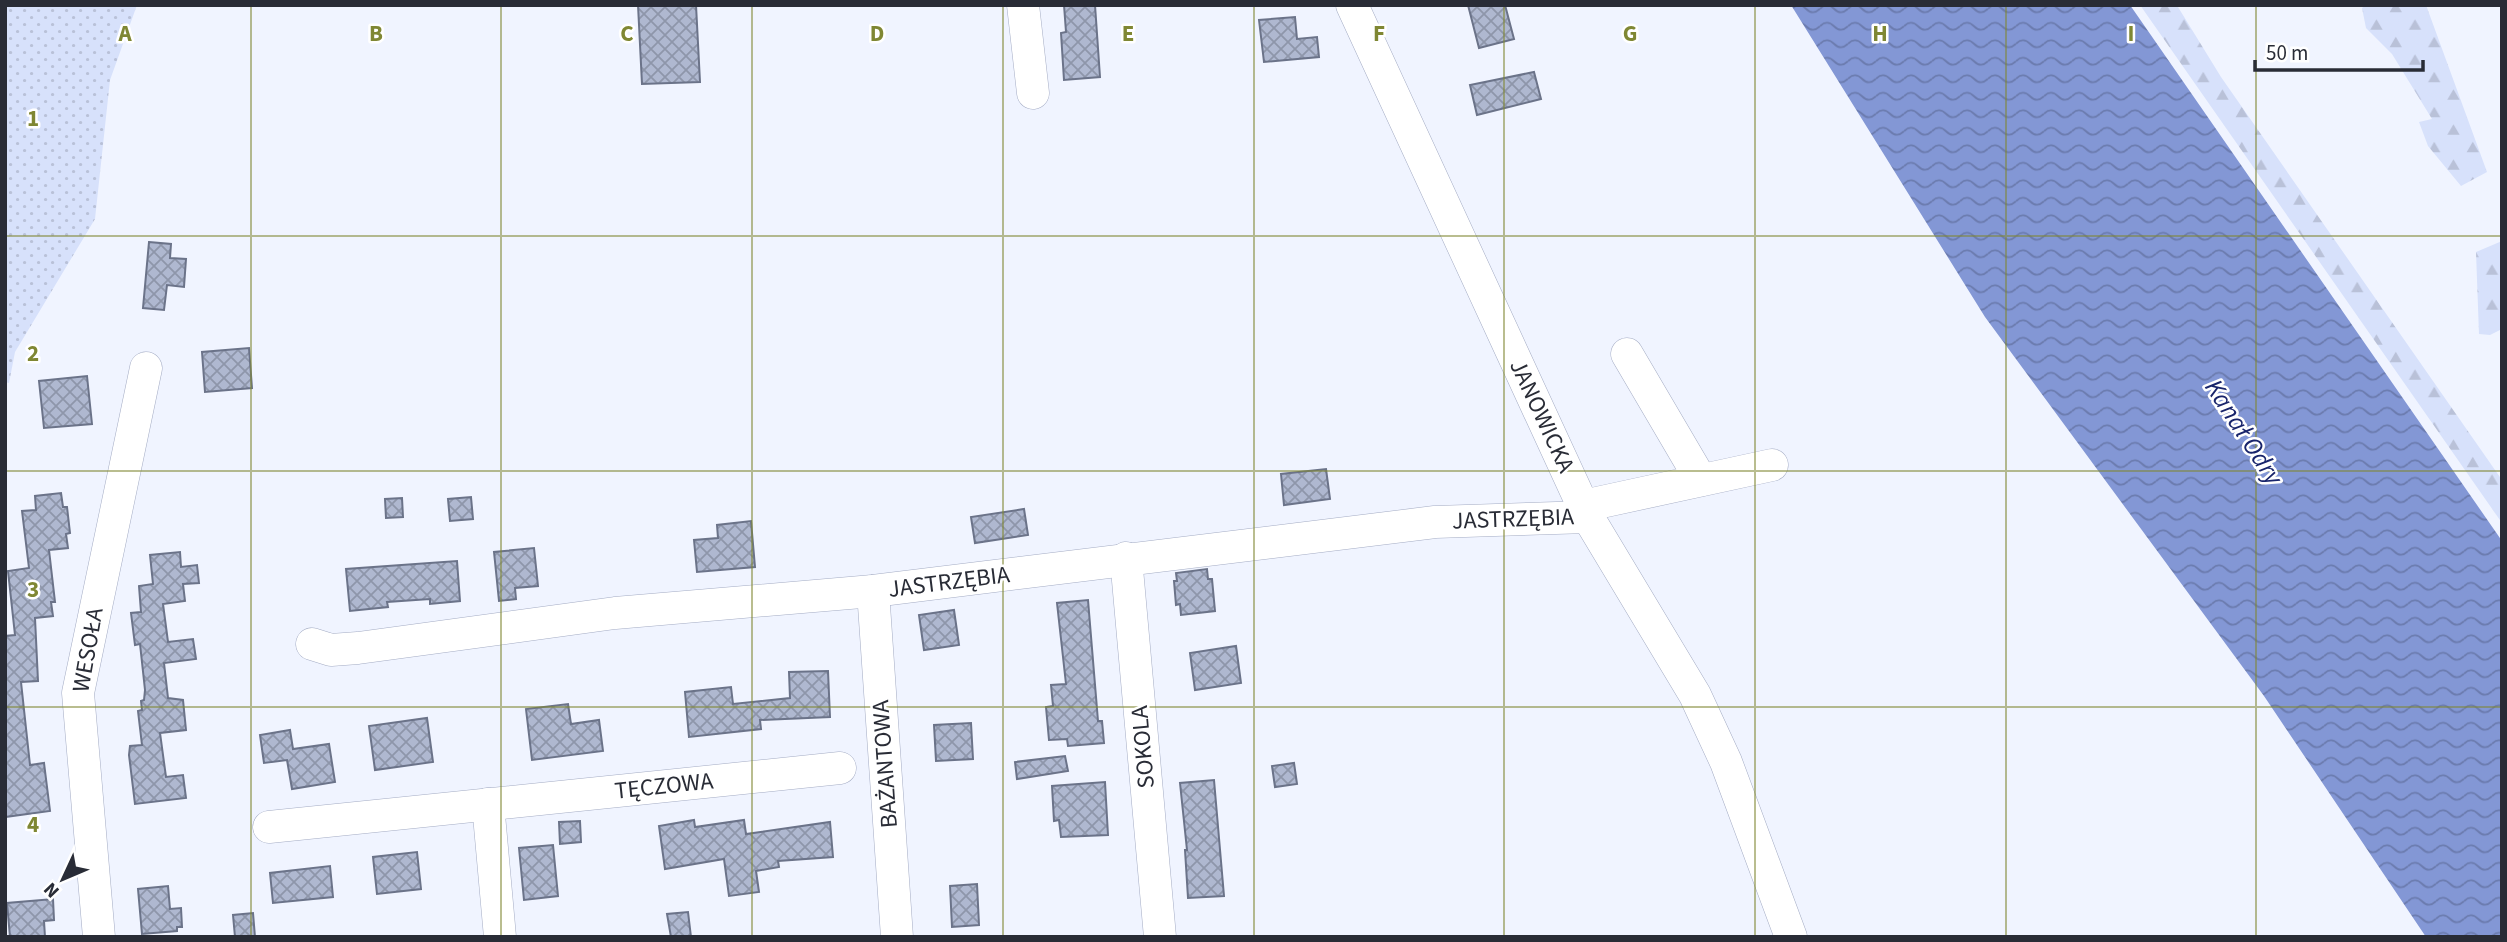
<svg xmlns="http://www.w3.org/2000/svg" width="2507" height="942" font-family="'Source Sans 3',sans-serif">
<defs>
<pattern id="grass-dots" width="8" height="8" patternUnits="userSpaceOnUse" patternTransform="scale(1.75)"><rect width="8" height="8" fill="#d7e1fb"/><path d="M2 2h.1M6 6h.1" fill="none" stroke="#b9c1d8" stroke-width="1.8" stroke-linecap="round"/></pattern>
<pattern id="forest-firs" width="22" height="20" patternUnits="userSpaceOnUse" patternTransform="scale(1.75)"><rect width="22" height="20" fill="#d7e1fb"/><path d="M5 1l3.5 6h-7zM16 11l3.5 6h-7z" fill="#b9c1d8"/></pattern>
<pattern id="water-waves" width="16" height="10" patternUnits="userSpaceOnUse" patternTransform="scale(1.75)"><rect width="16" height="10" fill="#8397d5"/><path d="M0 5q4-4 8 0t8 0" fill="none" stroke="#6b7bae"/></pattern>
<pattern id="building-cross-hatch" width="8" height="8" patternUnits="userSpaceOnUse" patternTransform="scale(1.75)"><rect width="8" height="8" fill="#afb8d0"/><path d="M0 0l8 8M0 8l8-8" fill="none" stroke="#8e96aa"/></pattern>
</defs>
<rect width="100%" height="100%" fill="#f0f4ff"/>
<polygon fill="url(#grass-dots)" points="5,5 137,5 110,80 95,219 15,352 9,383 5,382"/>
<g fill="url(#forest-firs)">
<polygon points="2140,5 2178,7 2221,77 2502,480 2502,523"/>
<polygon points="2366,5 2426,5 2487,172 2461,186 2428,146 2419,122 2432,119 2392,54 2366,28 2362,8"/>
<polygon points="2502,241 2502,329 2490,335 2479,334 2476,252"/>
</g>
<polygon fill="url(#water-waves)" points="1791,5 2130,5 2502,541 2502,937 2426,937 2264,696 1985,317"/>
<g fill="url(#building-cross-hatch)" stroke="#6b7389" stroke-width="2">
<polygon points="638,5 696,5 700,82 642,84"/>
<polygon points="1064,5 1095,5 1100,77 1064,80 1061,33 1066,32"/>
<polygon points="1468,5 1505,5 1514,39 1479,48"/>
<polygon points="1295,17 1297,39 1317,37 1319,57 1264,62 1259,20"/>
<polygon points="1534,72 1541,99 1477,115 1470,85"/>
<polygon points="149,242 171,244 170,258 186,259 184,287 167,285 164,310 143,308"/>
<polygon points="249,348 252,388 205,392 202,352"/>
<polygon points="87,376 92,424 44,428 39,381"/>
<polygon points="1326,469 1330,499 1284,505 1281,474"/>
<polygon points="61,493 63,507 67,507 70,533 66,534 68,548 49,550 55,602 51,602 53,616 35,618 38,681 21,682 30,765 44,763 50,811 5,817 5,636 15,635 8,571 29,568 22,511 36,510 35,496"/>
<polygon points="471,497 473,519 450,521 448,499"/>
<polygon points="402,498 403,517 386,518 385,499"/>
<polygon points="1024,509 1028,535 975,543 971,517"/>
<polygon points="751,521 755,567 697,572 694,540 718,538 717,525"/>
<polygon points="534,548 538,586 515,588 516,599 499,601 494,552"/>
<polygon points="180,552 181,567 197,565 199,583 183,584 185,601 163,604 168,642 193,639 196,659 164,663 168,698 183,700 186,730 160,733 166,777 183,775 186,798 135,804 129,755 130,746 142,745 138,711 142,710 141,701 144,700 145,690 140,644 135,645 131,613 141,612 139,586 153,584 150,555"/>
<polygon points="457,561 460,601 430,604 430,599 387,602 388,607 350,611 346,569"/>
<polygon points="1207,569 1208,579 1212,579 1215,611 1181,615 1180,604 1176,605 1174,581 1177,581 1176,573"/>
<polygon points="1088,600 1098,721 1102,721 1104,743 1068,746 1067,739 1049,740 1046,707 1053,706 1051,685 1066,684 1057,603"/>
<polygon points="954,610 959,645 924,650 919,615"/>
<polygon points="1236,646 1241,683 1195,690 1190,653"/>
<polygon points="828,671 830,717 760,720 761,729 689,737 685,692 731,687 733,704 790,698 789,672"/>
<polygon points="568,704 571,724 599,720 603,751 532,760 526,709"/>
<polygon points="427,718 433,762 375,770 369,726"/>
<polygon points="971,723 973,759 936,761 934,725"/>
<polygon points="290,730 293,749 329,744 335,782 292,789 287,760 264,763 260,735"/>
<polygon points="1065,756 1068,771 1017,779 1015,762"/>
<polygon points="1294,763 1297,784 1275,787 1272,766"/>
<polygon points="1214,780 1224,896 1188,898 1185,850 1187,850 1180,783"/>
<polygon points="1105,782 1108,835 1061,837 1059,820 1054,821 1052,786"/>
<polygon points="694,820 695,827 744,820 746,834 830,822 833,857 778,861 779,867 756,871 759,892 729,896 724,859 665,869 659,826"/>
<polygon points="580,821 581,842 560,844 559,822"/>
<polygon points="553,845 558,896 524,900 519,848"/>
<polygon points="417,852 421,889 377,894 373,857"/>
<polygon points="330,866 333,897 273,903 270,873"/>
<polygon points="977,884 979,925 952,927 950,886"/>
<polygon points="168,886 170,909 181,908 182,927 177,927 177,931 142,934 138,889"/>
<polygon points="53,899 54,920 44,921 45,937 10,937 7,903"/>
<polygon points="688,912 691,937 671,937 667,914"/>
<polygon points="253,913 255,937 235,937 233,915"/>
</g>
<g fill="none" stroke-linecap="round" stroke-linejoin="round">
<g stroke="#a4acc4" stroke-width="33">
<g id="minor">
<polyline points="1023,5 1033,93"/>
<polyline points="1352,5 1588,517 1695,695 1726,762 1791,937"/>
<polyline points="1627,354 1701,480"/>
<polyline points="1583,506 1772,465"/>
<polyline points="1126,558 1160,937"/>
<polyline points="873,591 897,937"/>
<polyline points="312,644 331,650 358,648 615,613 873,591 1435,522 1588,517"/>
<polyline points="488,804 500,937"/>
<polyline points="269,827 840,768"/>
<polyline points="99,937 78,693 146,368"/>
</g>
</g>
<use href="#minor" stroke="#fff" stroke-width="32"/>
</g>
<path fill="none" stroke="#7f8733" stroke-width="2" stroke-opacity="0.55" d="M251 5V937M501 5V937M752 5V937M1003 5V937M1254 5V937M1504 5V937M1755 5V937M2006 5V937M2256 5V937M5 236H2502M5 471H2502M5 707H2502"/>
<g text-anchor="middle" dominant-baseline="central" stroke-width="5" stroke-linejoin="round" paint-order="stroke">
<g font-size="24" fill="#292c36" stroke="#fff">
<text transform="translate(1542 416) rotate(65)">JANOWICKA</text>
<text transform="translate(1513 519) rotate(-2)">JASTRZĘBIA</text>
<text transform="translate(949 582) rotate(-7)">JASTRZĘBIA</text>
<text transform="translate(88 650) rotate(-80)">WESOŁA</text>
<text transform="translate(1143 747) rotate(-95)">SOKOLA</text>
<text transform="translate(885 764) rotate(-94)">BAŻANTOWA</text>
<text transform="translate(664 786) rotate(-6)">TĘCZOWA</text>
</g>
<g font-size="26" font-style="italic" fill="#18246b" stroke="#fff">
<text transform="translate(2244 432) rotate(57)">Kanał Odry</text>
</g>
</g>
<g font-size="23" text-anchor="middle" font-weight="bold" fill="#7f8733" stroke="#fff" stroke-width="5" stroke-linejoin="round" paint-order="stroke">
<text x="125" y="41">A</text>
<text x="376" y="41">B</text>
<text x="627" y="41">C</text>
<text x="877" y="41">D</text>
<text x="1128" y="41">E</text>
<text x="1379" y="41">F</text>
<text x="1630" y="41">G</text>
<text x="1880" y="41">H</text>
<text x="2131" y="41">I</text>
<text x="33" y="126">1</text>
<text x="33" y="361">2</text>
<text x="33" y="597">3</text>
<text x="33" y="832">4</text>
</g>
<rect width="2507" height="942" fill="none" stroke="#292c36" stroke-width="14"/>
<g transform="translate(63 879) rotate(226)" stroke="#ffffff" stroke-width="5" paint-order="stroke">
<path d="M0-5L12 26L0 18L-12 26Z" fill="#292c36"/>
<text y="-10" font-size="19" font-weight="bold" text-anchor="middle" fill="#292c36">N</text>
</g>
<path d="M2255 60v10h168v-10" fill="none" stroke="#292c36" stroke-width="3.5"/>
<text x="2266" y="60" font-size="21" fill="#292c36" stroke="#ffffff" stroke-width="5" paint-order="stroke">50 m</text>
</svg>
